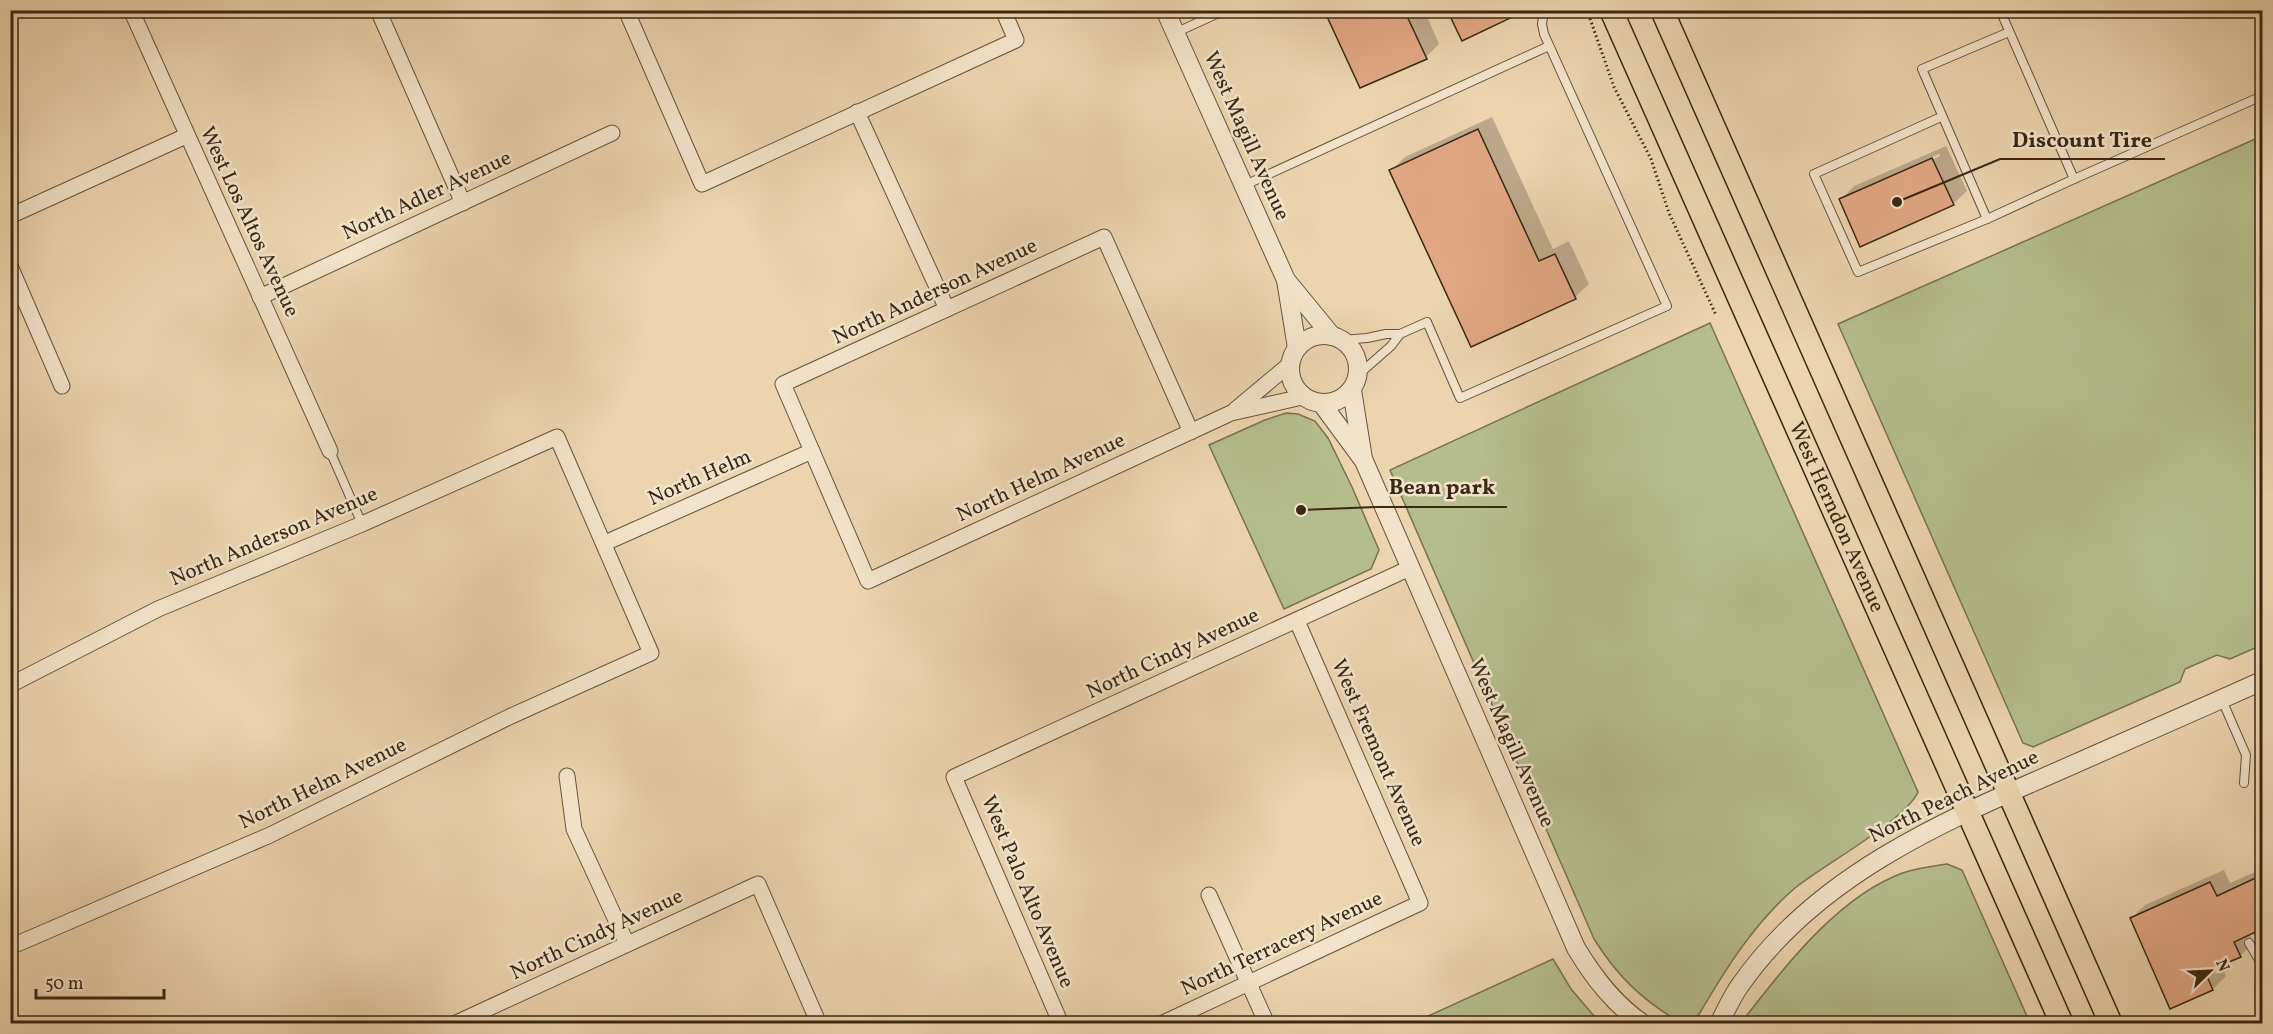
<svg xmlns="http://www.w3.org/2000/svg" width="2273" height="1034" font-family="Vollkorn,serif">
<rect width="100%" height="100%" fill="#ebd4ae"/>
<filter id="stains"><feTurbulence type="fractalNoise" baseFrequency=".00333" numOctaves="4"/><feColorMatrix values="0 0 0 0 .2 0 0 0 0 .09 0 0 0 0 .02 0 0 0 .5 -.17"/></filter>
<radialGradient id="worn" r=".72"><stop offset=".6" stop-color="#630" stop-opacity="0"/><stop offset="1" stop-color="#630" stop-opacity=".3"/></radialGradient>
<g fill="#b5bd8c" stroke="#787250" stroke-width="1.5">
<polygon points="2262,136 2262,645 2230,659 2217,655 2185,669 2180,682 2033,747 2023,743 1838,324"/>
<path d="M1710 323 1918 792C1905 821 1823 865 1795 888 1754 923 1725 970 1698 1016L1681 1023C1642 1000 1618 977 1594 939L1390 470Z"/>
<polygon points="1286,413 1298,414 1315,421 1328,438 1352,487 1379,550 1371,569 1284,609 1209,445 1265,420"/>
<path d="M1947 864 1962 870 2030 1023H1741C1780 972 1833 903 1893 877 1910 869 1929 867 1947 864Z"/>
<polygon points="1553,959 1571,989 1600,1023 1413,1023"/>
</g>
<g fill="#0003" fill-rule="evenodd">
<polygon points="1326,10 1424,10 1439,44 1426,57"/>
<polygon points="1492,117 1553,249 1569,241 1589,284 1575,297 1391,171 1405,157"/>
<path d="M1946 146 1967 191 1953 204 1841 200 1854 186ZM1939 154 1940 156 1855 194V191Z"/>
<polygon points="2262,869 2262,928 2249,933 2254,942 2240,956 2221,964 2226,976 2213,989 2132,918 2145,905 2224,870 2230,883"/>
</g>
<g fill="#e1a783" stroke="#3a2813" stroke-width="1.5">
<polygon points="1324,10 1413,10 1406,14 1427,59 1360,88"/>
<polygon points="1447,10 1527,10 1462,41"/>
<polygon points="1478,129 1539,261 1555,254 1576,299 1471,347 1389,170"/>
<polygon points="1932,158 1954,205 1860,247 1839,199"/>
<polygon points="2262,875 2262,929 2234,942 2241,957 2205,972 2213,990 2170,1009 2130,918 2210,882 2217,896"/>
</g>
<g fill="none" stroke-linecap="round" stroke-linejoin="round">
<g stroke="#66533a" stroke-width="10">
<g id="service">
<polyline points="2000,10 2074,179 2262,96"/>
<polyline points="2009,32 1922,69 1987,219 2074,179"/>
<polyline points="1175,33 1225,10"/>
<polyline points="1941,117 1814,174 1858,272 1987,219"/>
<polyline points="1245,185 1549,46"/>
<polyline points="1342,340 1367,338 1386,334 1400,334 1427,322 1460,398 1667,306 1544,34 1542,24 1544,10"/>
<polyline points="1358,375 1391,346 1400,334"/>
<polyline points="330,451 362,524"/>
<polyline points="2222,700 2246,755 2244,783"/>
<polyline points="2249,943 2262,965"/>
</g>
</g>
<g stroke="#66533a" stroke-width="17">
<g id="minor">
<polyline points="131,10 330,451"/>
<polyline points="378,10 463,203"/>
<polyline points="626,10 702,184 1016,40 1003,10"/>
<polyline points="857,112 947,309"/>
<polyline points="10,216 186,136"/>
<polyline points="10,266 62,386"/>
<polyline points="260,297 612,133"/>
<polyline points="1235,410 1290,364"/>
<polyline points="1191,432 1104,237 783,384 868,581 1231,413 1302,397"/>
<polyline points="605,543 812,451"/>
<polyline points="10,685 158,609 362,524 557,437 651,653 509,717 270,835 10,947"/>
<polyline points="567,776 574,829 627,944"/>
<polyline points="1209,895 1267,1024"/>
<polyline points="454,1024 758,884 819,1024"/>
<polyline points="1061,1024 954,777 1410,568"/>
<polyline points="1161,1024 1420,903 1297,621"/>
</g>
</g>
<g stroke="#66533a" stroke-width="20">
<g id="tertiary">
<polyline points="1165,10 1286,280 1332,336"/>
<polyline points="1286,280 1297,348"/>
<circle cx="1324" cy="369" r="34"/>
<polyline points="1352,390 1363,459"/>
<path d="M1322 404 1364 461 1576 948C1594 978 1614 1004 1643 1024"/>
<path d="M1719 1024C1726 1010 1732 996 1741 984 1816 877 1939 823 2054 773 2124 742 2193 712 2262 681"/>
</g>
</g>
<g stroke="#3a2813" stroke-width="25">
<g id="primary">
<path id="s1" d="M1611 10 2062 1024"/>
<polyline points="1662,10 2111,1024"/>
</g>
</g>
<polyline stroke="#3a2813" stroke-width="3" stroke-dasharray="1.5 3" stroke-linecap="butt" points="1587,10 1614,87 1651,159 1669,213 1716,315"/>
<use href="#service" stroke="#f2e3ca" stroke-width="8"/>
<use href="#minor" stroke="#f2e3ca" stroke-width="15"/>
<use href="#tertiary" stroke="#f2e3ca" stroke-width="18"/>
<use href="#primary" stroke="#ebd4ae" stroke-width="22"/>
</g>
<g text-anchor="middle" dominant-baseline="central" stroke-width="5" stroke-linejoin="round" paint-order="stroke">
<g font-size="21" fill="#3a2813" stroke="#f2e3ca">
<text transform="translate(1246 136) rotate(66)">West Magill Avenue</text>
<text transform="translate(427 196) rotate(-25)">North Adler Avenue</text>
<text transform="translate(249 222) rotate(65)">West Los Altos Avenue</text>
<text transform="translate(935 292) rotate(-25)">North Anderson Avenue</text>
<text transform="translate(700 478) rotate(-24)">North Helm</text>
<text transform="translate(1041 478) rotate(-25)">North Helm Avenue</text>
<text stroke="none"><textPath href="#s1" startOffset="555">West Herndon Avenue</textPath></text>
<text transform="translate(274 537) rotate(-23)">North Anderson Avenue</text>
<text transform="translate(1173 654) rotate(-25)">North Cindy Avenue</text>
<text transform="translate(1511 743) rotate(66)">West Magill Avenue</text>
<text transform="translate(1378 753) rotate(66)">West Fremont Avenue</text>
<text transform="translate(323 784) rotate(-26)">North Helm Avenue</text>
<text transform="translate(1954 797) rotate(-26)">North Peach Avenue</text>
<text transform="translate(1027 892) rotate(67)">West Palo Alto Avenue</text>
<text transform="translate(597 935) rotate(-25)">North Cindy Avenue</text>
<text transform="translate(1282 944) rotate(-25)">North Terracery Avenue</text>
</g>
</g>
<path fill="none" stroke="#3a2813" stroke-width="2" d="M1897 202L2000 159H2165M1301 510L1376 507H1507"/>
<g fill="#3a2813" stroke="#f2e3ca" stroke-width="2">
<circle cx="1897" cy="202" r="6"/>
<circle cx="1301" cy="510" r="6"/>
</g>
<g font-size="22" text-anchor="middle" font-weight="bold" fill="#3a2813" stroke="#f2e3ca" stroke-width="5" stroke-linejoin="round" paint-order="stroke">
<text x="2082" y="147">Discount Tire</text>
<text x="1442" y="494">Bean park</text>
</g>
<rect width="2273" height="1034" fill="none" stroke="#ebd4ae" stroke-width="36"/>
<rect x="12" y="12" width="2249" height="1010" fill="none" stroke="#3a2813" stroke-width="3"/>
<rect x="18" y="18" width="2237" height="998" fill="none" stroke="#3a2813" stroke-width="1.5"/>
<g transform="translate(2210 971) rotate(66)" stroke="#f2e3ca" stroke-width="4.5" paint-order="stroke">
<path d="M0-4.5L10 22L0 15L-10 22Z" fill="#3a2813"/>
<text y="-9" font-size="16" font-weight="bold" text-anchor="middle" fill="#3a2813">N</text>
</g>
<path d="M36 989v9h128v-9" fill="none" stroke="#3a2813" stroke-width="3"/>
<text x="45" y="989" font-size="18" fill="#3a2813" stroke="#f2e3ca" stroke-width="4.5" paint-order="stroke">50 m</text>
<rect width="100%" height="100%" filter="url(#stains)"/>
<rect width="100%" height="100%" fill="url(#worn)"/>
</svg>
